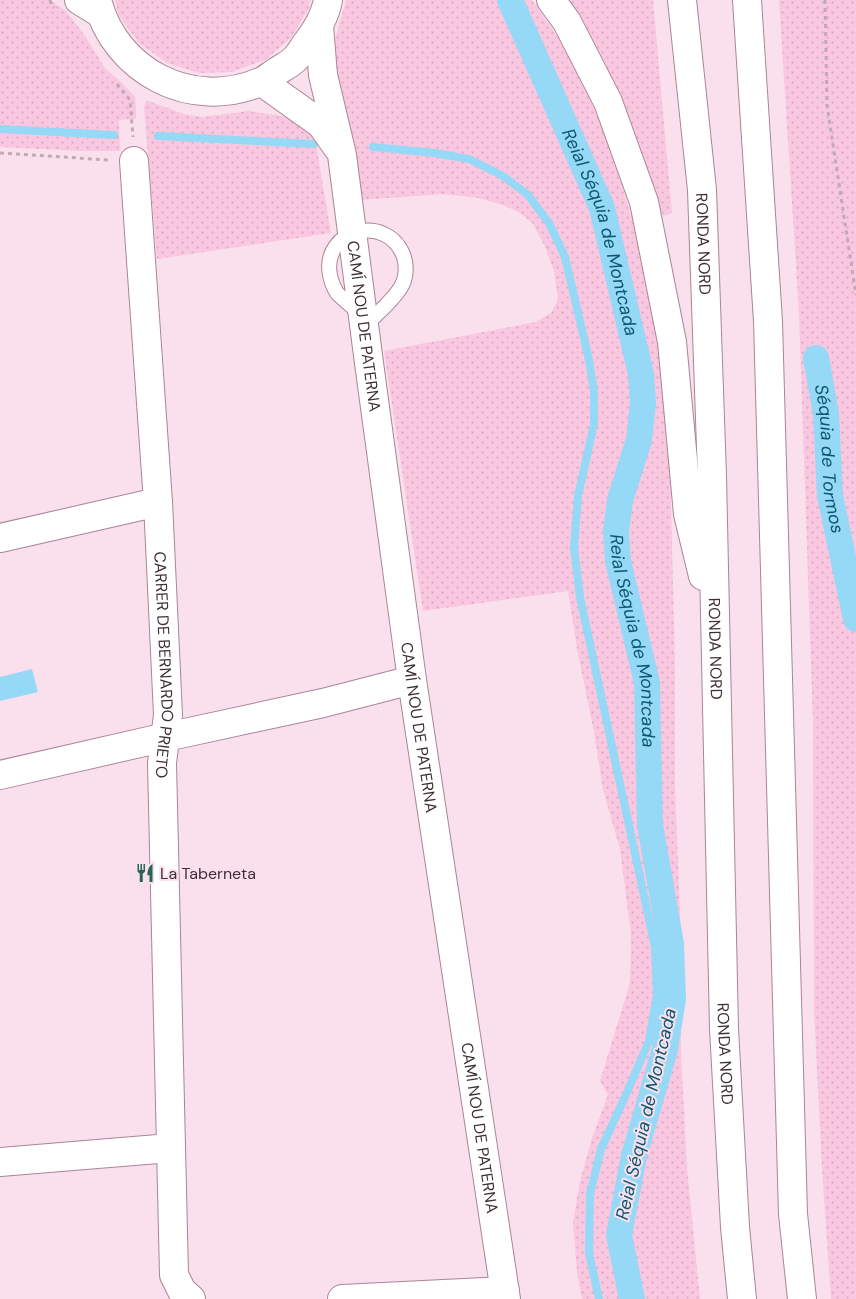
<svg xmlns="http://www.w3.org/2000/svg" width="856" height="1299" font-family="'DM Sans',sans-serif">
<defs>
<pattern id="grass-dots" width="8" height="8" patternUnits="userSpaceOnUse" patternTransform="scale(1.25)"><rect width="8" height="8" fill="#fac7e0"/><path d="M2 2h.1M6 6h.1" fill="none" stroke="#d7abc1" stroke-width="1.8" stroke-linecap="round"/></pattern>
</defs>
<rect width="100%" height="100%" fill="#fae0ec"/>
<g fill="url(#grass-dots)">
<polygon points="0,0 50,0 66,11 85,36 105,68 123,84 135,97 136,108 136,119 119,120 120,151 81,151 0,147"/>
<polygon points="115,0 310,0 309,8 291,38 265,60 232,72 199,73 167,63 139,43 119,16"/>
<polygon points="346,0 532,0 563,45 596,112 616,164 633,223 658,344 665,388 670,465 675,666 675,787 681,937 681,1054 687,1168 700,1299 582,1299 577,1272 573,1223 580,1181 592,1138 608,1095 600,1081 630,983 631,934 620,849 603,790 594,732 577,649 568,591 423,611 384,351 536,322 552,312 558,298 554,271 545,247 533,224 520,213 503,205 479,198 444,194 360,200 352,138 344,108 336,93 333,47"/>
<path d="M570 0H653L672 213 663 216C638 142 611 67 570 0Z"/>
<polygon points="779,0 856,0 856,1299 831,1299 822,1169 814,1010 813,724 799,313"/>
<polygon points="146,100 184,114 202,117 249,111 287,117 304,127 315,138 331,233 157,259 144,108"/>
</g>
<polygon fill="#95d9f7" points="32,669 38,692 0,701 0,677"/>
<g fill="none" stroke-linecap="round" stroke-linejoin="round">
<g stroke="#95d9f7" stroke-width="8">
<polyline points="0,129 114,135"/>
<polyline points="158,136 314,144"/>
<polyline points="373,147 435,153 469,159 503,176 528,195 549,223 565,257 589,360 594,392 594,424 578,496 574,548 580,597 655,947 657,995 649,1041 625,1097 601,1149 590,1194 589,1253 599,1299"/>
</g>
<g stroke="#95d9f7" stroke-width="26">
<path id="s1" d="M510 0 602 208 641 374 643 403 639 440 620 500 616 531 618 561 647 683 650 825 671 944 673 999 665 1049 634 1156 619 1235 632 1299"/>
<path id="s2" d="M816 358 826 414 830 496 856 619"/>
</g>
<g stroke="#aa8497" stroke-width="16">
<path id="lane" d="M360 314C353 307 344 300 337 293 334 288 331 281 330 275 321 229 388 212 404 257 407 267 406 279 401 287 392 302 376 314 364 327"/>
</g>
<g stroke="#aa8497" stroke-width="30">
<g id="street">
<polyline points="79,0 100,13"/>
<path id="s3" d="M134 161 158 502 168 715 162 763 174 1275 182 1291 191 1299"/>
<polyline points="0,538 158,502"/>
<polyline points="0,775 166,737 323,703 412,680"/>
<polyline points="0,1162 170,1148"/>
<polyline points="342,1299 505,1291"/>
</g>
</g>
<g stroke="#aa8497" stroke-width="30">
<g id="secondary">
<path d="M97 0C115 72 192 111 260 82 266 80 271 75 276 72 282 68 290 64 295 59 299 55 303 48 306 44 317 30 325 17 328 0"/>
<path id="s4" d="M319 26 323 75 342 155 369 363 412 680 506 1299"/>
<polyline points="262,82 321,124 337,147"/>
</g>
</g>
<g stroke="#aa8497" stroke-width="30">
<g id="highway">
<polyline points="551,0 567,22 608,102 644,202 672,342 688,514 703,576"/>
<path id="s5" d="M682 0 702 190 712 476 724 1029 735 1227 742 1299"/>
<polyline points="747,0 768,321 793,1214 802,1299"/>
</g>
</g>
<g stroke="#c1aab5" stroke-width="3" stroke-dasharray="4 4" stroke-linecap="butt">
<polyline points="50,0 51,4 54,8"/>
<polyline points="825,0 827,105 856,295"/>
<polyline points="117,84 130,100 133,137"/>
<polyline points="0,153 109,160"/>
</g>
<use href="#lane" stroke="#fff" stroke-width="14"/>
<use href="#street" stroke="#fff" stroke-width="28"/>
<use href="#secondary" stroke="#fff" stroke-width="28"/>
<use href="#highway" stroke="#fff" stroke-width="28"/>
</g>
<defs>
<g id="restaurant-bare" transform="scale(1.5)"><path d="M-5-6h1v4h1v-4h1v4h1v-4h1v5L-1.5 .5V6h-2V.5L-5-1ZM5-6V6H3V1.5H1.5Q1.5-4 5-6Z" fill="#296550" stroke="#fae0ec" stroke-width="2.5" paint-order="stroke"/></g>
</defs>
<g fill-rule="evenodd">
<use href="#restaurant-bare" x="145" y="873"/>
</g>
<g text-anchor="middle" dominant-baseline="central" stroke-width="4" stroke-linejoin="round" paint-order="stroke">
<g font-size="16" fill="#3e2e36" stroke="#fae0ec">
<text stroke="none"><textPath href="#s5" startOffset="245">RONDA NORD</textPath></text>
<text stroke="none"><textPath href="#s4" startOffset="304">CAMÍ NOU DE PATERNA</textPath></text>
<text stroke="none"><textPath href="#s5" startOffset="650">RONDA NORD</textPath></text>
<text stroke="none"><textPath href="#s3" startOffset="505">CARRER DE BERNARDO PRIETO</textPath></text>
<text stroke="none"><textPath href="#s4" startOffset="709">CAMÍ NOU DE PATERNA</textPath></text>
<text stroke="none"><textPath href="#s5" startOffset="1055">RONDA NORD</textPath></text>
<text stroke="none"><textPath href="#s4" startOffset="1114">CAMÍ NOU DE PATERNA</textPath></text>
</g>
<g font-size="16" fill="#3e2e36" stroke="#fae0ec" text-anchor="start">
<text x="160" y="873">La Taberneta</text>
</g>
<g font-size="18" font-style="italic" fill="#0c5770" stroke="#fae0ec">
<text stroke="none"><textPath href="#s1" startOffset="250">Reial Séquia de Montcada</textPath></text>
<text stroke="none"><textPath href="#s2" startOffset="102">Séquia de Tormos</textPath></text>
<text stroke="none"><textPath href="#s1" startOffset="670">Reial Séquia de Montcada</textPath></text>
<text transform="translate(646 1114) rotate(-77)">Reial Séquia de Montcada</text>
</g>
</g>
</svg>
